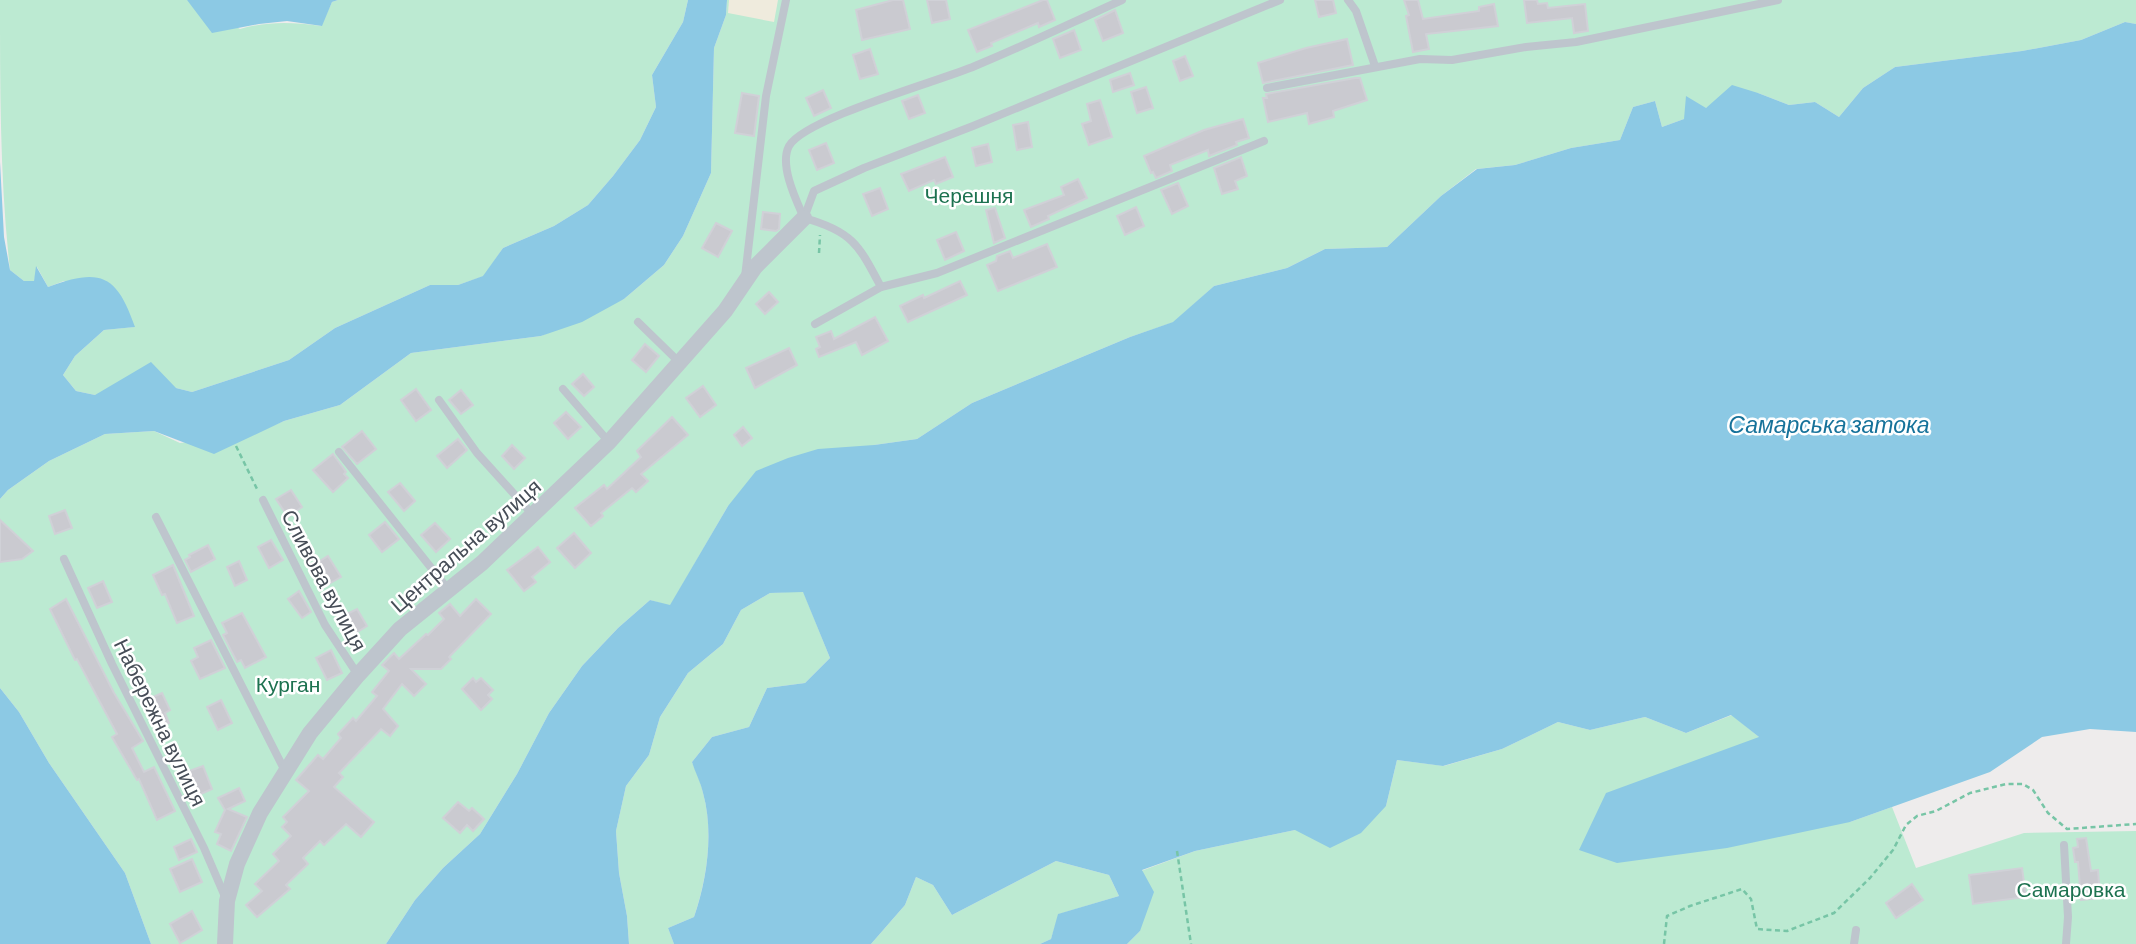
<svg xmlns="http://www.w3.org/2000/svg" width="2136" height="944" font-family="Barlow,sans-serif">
<rect width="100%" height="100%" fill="#eeecec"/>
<g fill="#bcead2">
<path d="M0 0H187L240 29C268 21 293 22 321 26L332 2 338 0H688L683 22 652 75 656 107 640 140 613 176 588 205 554 226 503 248 484 276 458 285H430L335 328 289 360 192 392 176 388 95 395 76 391 63 375 75 356 104 330 134 327 64 281 48 287 37 267 34 282 24 281 10 270C0 182 0 90 0 0Z"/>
<polygon points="727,0 2136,0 2136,24 2125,22 2081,40 2022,51 1895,67 1863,88 1839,117 1815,102 1789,105 1758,93 1706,108 1684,119 1662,127 1655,101 1633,107 1620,140 1571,148 1515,165 1476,169 1441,196 1387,247 1325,249 1287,268 1214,286 1174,322 1130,337 972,403 917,439 874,445 728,506 670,606 650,600 618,628 582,666 549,713 517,774 480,834 443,868 415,900 386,944 151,944 125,873 49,763 19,712 0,688 0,499 8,490 49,461 105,434 154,431 180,443 253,434 284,421 340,405 411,353 541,336 624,299 664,265 683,236 711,173 714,48 726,15"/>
<path d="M803 591 830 658 805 683 767 688 749 727 712 737 692 762C696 772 701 782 703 793 714 832 707 879 694 917L668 928 674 944H629L627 916 619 873 616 831 626 786 649 755 660 717 688 673 723 644 741 610 770 593Z"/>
<polygon points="1732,715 1759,737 1850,822 1892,807 1916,868 2024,833 2136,831 2136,944 1127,944 1140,931 1141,871 1195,851 1295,830 1386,806 1397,760 1444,766 1502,749 1558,722 1590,730 1645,717 1686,733"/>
<polygon points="1056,861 1109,875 1119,896 1059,914 1051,939 1040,944 871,944 905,905 916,877 933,885 952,915"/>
</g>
<polygon fill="#efebdd" points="729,0 778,0 774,22 728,13"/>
<g fill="#8cc9e4">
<polygon points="187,0 338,0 332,2 322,26 287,21 259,24 212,33"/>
<path d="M688 0H727L726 15 714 48 711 173 683 236 664 265 624 299 582 322 541 336 411 353 340 405 284 421 214 454 154 431 105 434 49 461 8 490 0 499V162L4 237 10 270 24 281H34L36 266 48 287C101 267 117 275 135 327L104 330 75 356 63 375 76 391 95 395 151 362 176 388 192 392 289 360 335 328 430 285H458L483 276 503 248 554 226 588 205 613 176 640 140 656 107 652 75 683 22Z"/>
<path d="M2125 22 2136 24V732L2090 729 2042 737 1990 772 1850 822 1727 848 1617 863 1579 850 1606 793 1759 737 1731 715 1686 733 1645 717 1590 730 1558 722 1502 749 1443 766 1397 760 1386 806 1361 833 1330 848 1295 830 1195 851 1142 870 1154 892 1140 931 1127 944H1040L1051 939 1058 914 1119 896 1109 875 1056 861 952 915 933 885 916 877 905 905 871 944H674L668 928 694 917C707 880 714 832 703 793 701 783 695 772 692 762L712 737 749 727 767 688 805 683 830 658 803 592 770 593 741 610 723 644 688 673 660 717 649 755 626 786 616 831 619 873 627 916 629 944H386L415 900 443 868 480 834 517 774 549 713 582 666 618 628 650 600 670 605 728 506 756 471 788 458 818 449 874 445 917 439 972 403 1130 337 1173 322 1214 286 1287 268 1325 249 1387 247 1441 196 1477 169 1515 165 1571 148 1620 140 1633 107 1655 101 1662 127 1684 119 1686 96 1706 108 1732 85 1758 93 1789 105 1815 102 1839 117 1863 88 1895 67 2022 51 2081 40Z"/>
<polygon points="0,688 19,712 49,763 125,873 151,944 0,944"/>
</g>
<g fill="#cacad0" stroke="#d0d1d7" stroke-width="2">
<polygon points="893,0 903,0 910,29 862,40 856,10"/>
<polygon points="927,0 946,0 950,19 932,23"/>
<polygon points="1043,0 1047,0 1055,20 1039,27 1038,23 991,43 992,46 977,52 968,30"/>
<polygon points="1315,0 1333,0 1336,13 1319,17"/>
<polygon points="1404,0 1418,0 1423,19 1479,11 1479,7 1494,4 1498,26 1426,34 1429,49 1413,52 1406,16 1409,15"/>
<polygon points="1524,0 1537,0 1538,4 1547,3 1548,8 1585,4 1588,31 1574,33 1572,18 1527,23"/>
<polygon points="1115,10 1123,33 1103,41 1095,20"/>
<polygon points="1074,30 1081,50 1060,58 1053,39"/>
<polygon points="1347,39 1353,65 1263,83 1258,63 1306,48"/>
<polygon points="870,49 878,74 860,79 853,55"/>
<polygon points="1185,56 1193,76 1180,81 1173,61"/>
<polygon points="1130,73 1134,85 1113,92 1110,80"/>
<polygon points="1355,78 1360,78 1367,100 1333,111 1334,117 1309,124 1307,113 1268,122 1263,98 1267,98 1266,94"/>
<polygon points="1146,87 1153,108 1137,113 1131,92"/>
<polygon points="823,90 831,108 814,116 806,98"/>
<polygon points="742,93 759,96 754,136 735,133"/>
<polygon points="918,95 925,113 909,119 902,101"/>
<polygon points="1100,100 1112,137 1089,145 1082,124 1091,121 1087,104"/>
<polygon points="1243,119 1249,138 1236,142 1237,145 1209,156 1208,150 1170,165 1172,171 1156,178 1153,172 1151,173 1144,156 1204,130"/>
<polygon points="1028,122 1032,147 1017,150 1013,125"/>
<polygon points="826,143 834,163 817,170 809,150"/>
<polygon points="988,144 992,162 976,166 972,148"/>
<polygon points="945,157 953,177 936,184 934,180 909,191 901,174"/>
<polygon points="1241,157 1247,176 1235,181 1238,189 1222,194 1214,168"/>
<polygon points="1078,179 1087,198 1048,216 1049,219 1031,227 1024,210 1064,195 1061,187"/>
<polygon points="1178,183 1188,206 1172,214 1161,190"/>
<polygon points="880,188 888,209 872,216 863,194"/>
<polygon points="1136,207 1144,226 1125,235 1117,216"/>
<polygon points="995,208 1005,238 994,243 986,210"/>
<polygon points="763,212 780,214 779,229 776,231 761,229"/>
<polygon points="716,223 732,231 718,257 702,248"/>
<polygon points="956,232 964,251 945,260 937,240"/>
<polygon points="1047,244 1057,267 998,291 987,265 996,261 997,256 1010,251 1013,258"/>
<polygon points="960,281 967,295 908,322 900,306 923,295 924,298"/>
<polygon points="769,292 778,302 765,314 756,304"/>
<polygon points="875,317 888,341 862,355 856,342 819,357 816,349 820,347 816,337 831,331 834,339"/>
<polygon points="645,344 659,356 646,372 632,360"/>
<polygon points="789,348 797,365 755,388 746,368"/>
<polygon points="583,374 594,387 584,396 572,384"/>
<polygon points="703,386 716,405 700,417 686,398"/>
<polygon points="416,389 431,410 416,421 401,400"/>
<polygon points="461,390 473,405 461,414 449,400"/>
<polygon points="566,412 581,427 568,439 554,423"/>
<polygon points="672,417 688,435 641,474 648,481 636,492 632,488 601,513 603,516 591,526 575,508 604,485 607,489 641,457 637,451"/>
<polygon points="743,427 752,438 742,446 734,435"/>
<polygon points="362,431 376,449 357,464 342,447"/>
<polygon points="458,439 467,450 447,468 437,456"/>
<polygon points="512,445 525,458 514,469 502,456"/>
<polygon points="333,454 346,472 344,474 348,478 333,492 313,470"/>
<polygon points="400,483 415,501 404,511 388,492"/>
<polygon points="291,490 302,507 288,517 276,499"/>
<polygon points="65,510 72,528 55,534 49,516"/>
<polygon points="0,520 33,551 22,559 0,562"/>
<polygon points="385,522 399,539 382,552 369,535"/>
<polygon points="435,523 450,539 436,552 421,535"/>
<polygon points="574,533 591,553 575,568 557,548"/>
<polygon points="271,540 283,560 269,568 258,547"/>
<polygon points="208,545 215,559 191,572 185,560 190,557 189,555"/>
<polygon points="538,547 550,562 532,577 536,582 524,591 507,570"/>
<polygon points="328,556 341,577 325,586 312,566"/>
<polygon points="239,561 247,580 235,586 227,567"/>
<polygon points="173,565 194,616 177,623 165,594 162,595 153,575"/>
<polygon points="103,581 112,602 97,608 88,588"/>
<polygon points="299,591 311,612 302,618 288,599"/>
<polygon points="66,599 114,693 143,741 132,748 144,772 154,767 175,811 157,820 139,779 137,780 112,737 117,734 77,659 75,660 50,609"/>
<polygon points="476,599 491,614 449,657 451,659 441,669 411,669 426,684 414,696 402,684 383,709 398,726 390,736 381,729 339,773 343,777 334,787 374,822 361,837 346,824 324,845 320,841 303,858 308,864 286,885 290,889 257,917 246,905 262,891 255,884 279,861 273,854 291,836 282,827 287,822 283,817 309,791 296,780 318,755 323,759 341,738 338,734 353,718 356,721 377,696 372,692 389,671 382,665 394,653 399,659 426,634 428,635 444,619 439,613 450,604 460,616"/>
<polygon points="357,609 367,626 354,634 343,616"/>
<polygon points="242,613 266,657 245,668 241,660 237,662 223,635 227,633 222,623"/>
<polygon points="211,640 225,668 200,679 191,661 198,657 194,648"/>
<polygon points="331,650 342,673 327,680 316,658"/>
<polygon points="473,678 476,682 481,678 493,690 488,695 492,699 481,710 462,689"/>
<polygon points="162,693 170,710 165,713 169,723 157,728 146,700"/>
<polygon points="221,700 232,723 218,730 207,707"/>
<polygon points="203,766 212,789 199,795 189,771"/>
<polygon points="239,788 245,801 228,809 247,817 231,851 217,844 221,834 215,832 225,810 218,798"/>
<polygon points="458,802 469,811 472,808 484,819 473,831 467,825 460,833 443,818"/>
<polygon points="2086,838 2091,871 2098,870 2100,898 2081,900 2078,862 2075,862 2073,848 2078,847 2077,839"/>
<polygon points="191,839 197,852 179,860 174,847"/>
<polygon points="192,859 202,882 180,892 170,869"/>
<polygon points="2022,868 2026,897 1973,904 1969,875"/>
<polygon points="1912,884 1923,900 1896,918 1886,903"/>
<polygon points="192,911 202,930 180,943 170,924"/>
</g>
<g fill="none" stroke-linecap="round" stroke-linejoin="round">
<g stroke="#77c5a6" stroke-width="2.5" stroke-dasharray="5 3.5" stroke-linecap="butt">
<polyline points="819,253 820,235"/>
<polyline points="236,446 258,491"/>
<polyline points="1177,851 1191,944"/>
<polyline points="1664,944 1667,916 1690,906 1742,889 1751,899 1757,929 1787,931 1834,913 1870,878 1893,850 1906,825 1917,816 1936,811 1970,793 2006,784 2023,784 2033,790 2048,813 2067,829 2136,824"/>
</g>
<g stroke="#bec5cd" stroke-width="8">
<polyline points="1348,0 1356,11 1375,66"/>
<polyline points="1267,88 1420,59 1452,60 1526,47 1576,42 1778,0"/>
<polyline points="804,218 814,191 864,168 973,126 1280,0"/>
<path d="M804 218C796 200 779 165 789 146 805 118 940 81 975 66 1024 46 1073 22 1122 0"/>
<path d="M804 218C852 231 859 245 881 287"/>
<polyline points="745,277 766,96 786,0"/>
<polyline points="638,322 679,362"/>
<polyline points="815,324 881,287 937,273 1264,141"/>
<polyline points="563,389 609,442"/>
<polyline points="439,400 477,453 534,516"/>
<polyline points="339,452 448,589"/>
<polyline points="263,500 325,625 358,675"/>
<polyline points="156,517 285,771"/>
<polyline points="64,559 112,664 204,848 226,899"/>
<polyline points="2064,845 2068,917 2066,944"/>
<polyline points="1854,944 1856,930"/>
</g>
<polyline stroke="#bec5cd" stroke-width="16" points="225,944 227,901 237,864 260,813 310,733 358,675 400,629 482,563 609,442 725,311 755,267 804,218"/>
</g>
<g text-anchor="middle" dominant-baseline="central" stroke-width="5" stroke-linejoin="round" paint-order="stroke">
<g font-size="21" fill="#1d7250" stroke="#fff">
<text x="969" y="194">Черешня</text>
<text x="288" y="683">Курган</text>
<text x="2071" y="888">Самаровка</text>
</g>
<g font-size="21" fill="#464d57" stroke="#fff">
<text transform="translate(465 545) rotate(-41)">Центральна вулиця</text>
<text transform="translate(325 580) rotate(62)">Сливова вулиця</text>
<text transform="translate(161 722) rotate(64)">Набережна вулиця</text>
</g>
<g font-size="23" font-style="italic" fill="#16729a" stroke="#fff">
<text x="1829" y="424">Самарська затока</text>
</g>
</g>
</svg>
